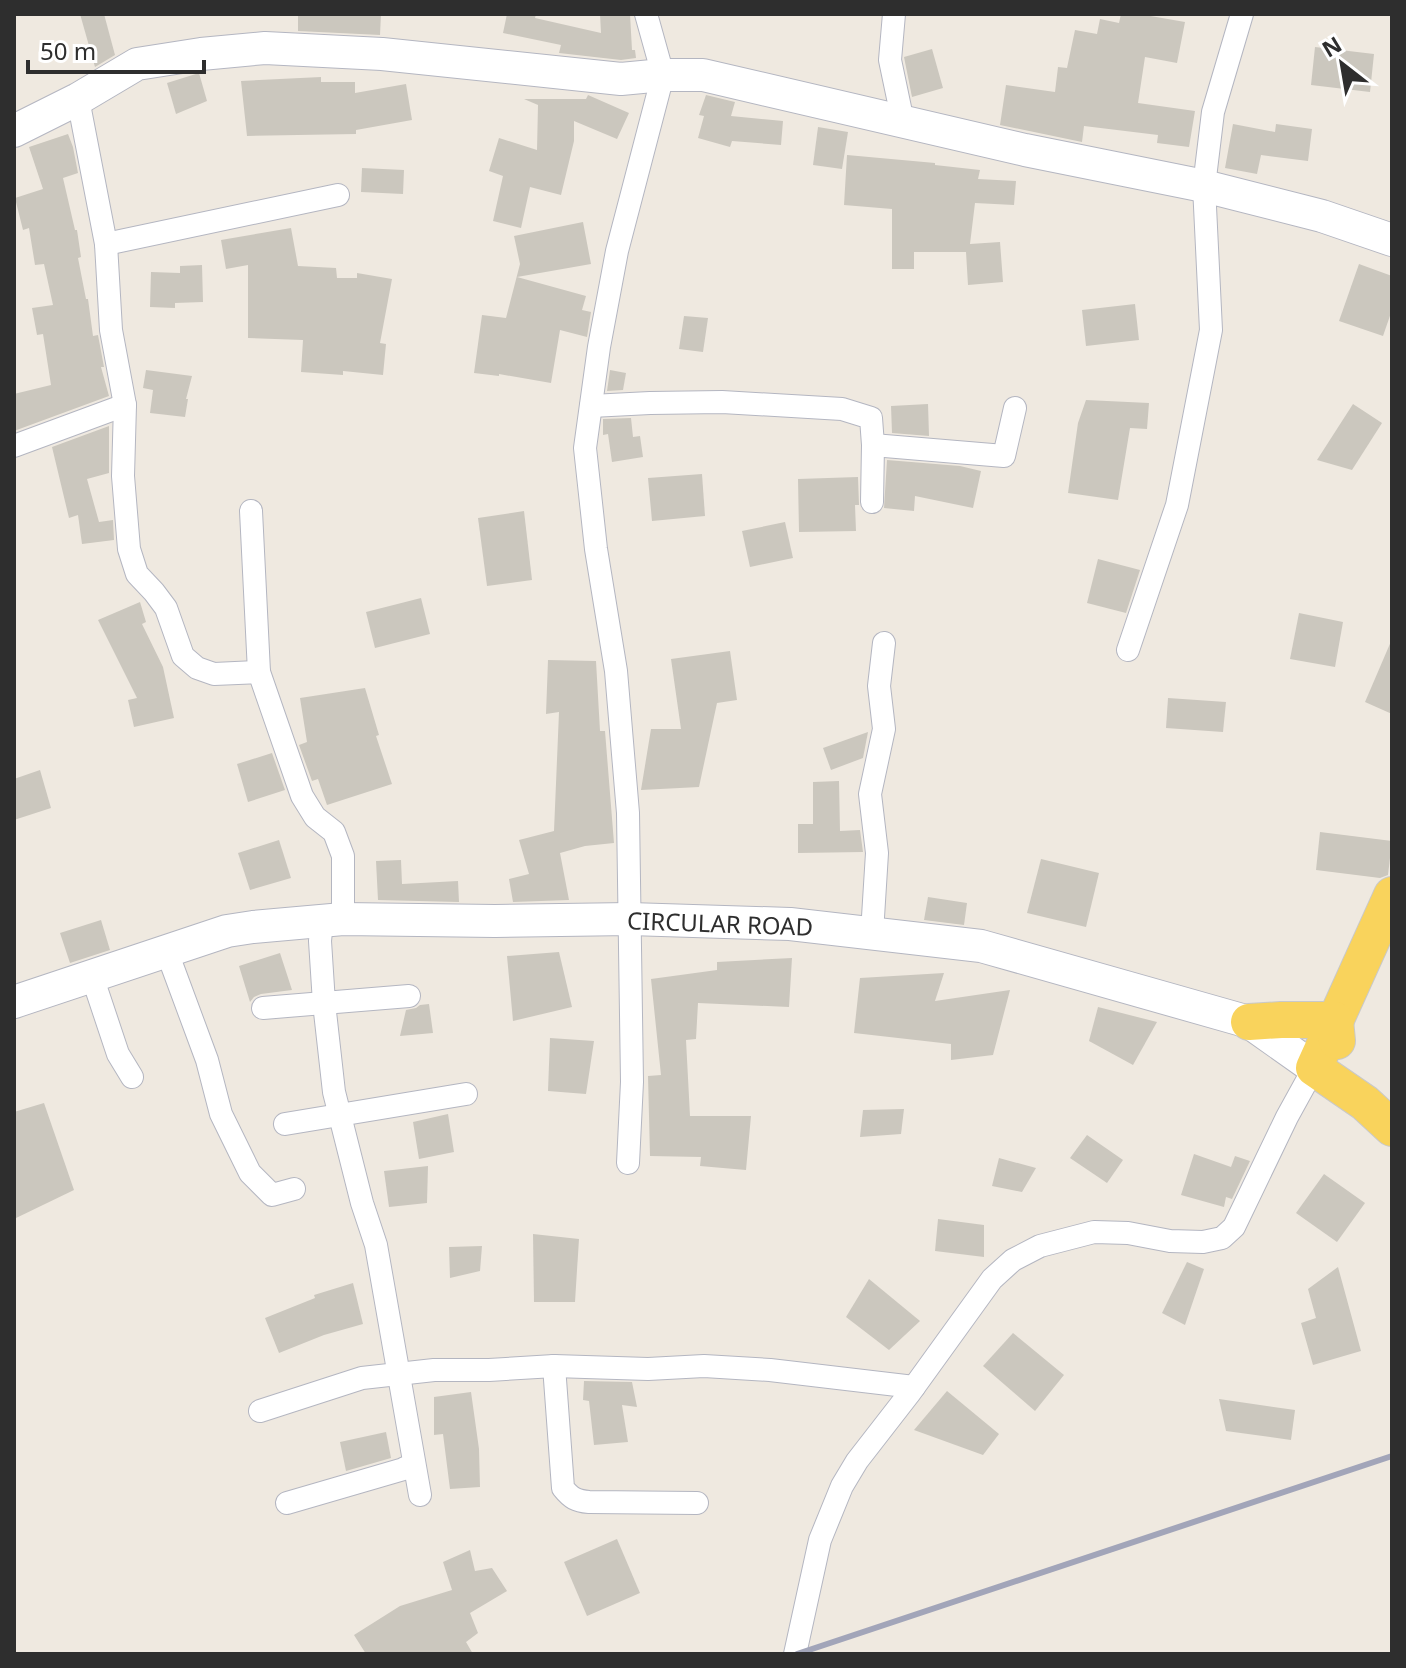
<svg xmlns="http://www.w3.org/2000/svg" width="1406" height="1668" font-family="'Noto Sans',sans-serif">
<rect width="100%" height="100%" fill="#efe9e0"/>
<g fill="#cbc7be">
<polygon points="80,14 104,14 115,55 95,67"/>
<polygon points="298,14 381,14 380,35 298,31"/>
<polygon points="507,14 536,14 535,18 601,33 600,14 630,14 632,50 635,50 636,58 621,60 559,53 561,45 503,33"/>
<polygon points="1121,14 1139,14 1185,22 1177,63 1145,57 1138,103 1195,111 1189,147 1157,143 1158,135 1084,126 1082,142 1000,125 1006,85 1055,92 1058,67 1067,68 1075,30 1097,34 1100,19 1119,23"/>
<polygon points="1315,47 1374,54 1370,92 1311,85"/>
<polygon points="932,49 943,88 912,97 904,57"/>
<polygon points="199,73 207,101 176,114 167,83"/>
<polygon points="321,77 321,82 355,82 355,93 406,84 412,120 356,130 356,134 247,136 241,81"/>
<polygon points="588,95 629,113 617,139 574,121 574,141 561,195 530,187 521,228 493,221 503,176 489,171 499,138 537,150 538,105 524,99 586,99"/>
<polygon points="706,95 735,102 731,116 783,121 781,145 732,141 730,147 698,138 704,116 699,115"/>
<polygon points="1233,124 1275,132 1276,124 1312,129 1308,161 1261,155 1257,174 1225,168"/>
<polygon points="818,127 848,132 842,169 813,165"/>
<polygon points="68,134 73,147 78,173 63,178 75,230 77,230 81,257 78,258 86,299 88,299 93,336 98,335 104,367 101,367 109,396 14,431 14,394 51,385 43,334 37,335 32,308 53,305 44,264 35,265 29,228 23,230 15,198 43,189 29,147"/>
<polygon points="847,155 935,163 935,165 980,170 978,179 1016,181 1014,205 975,203 970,244 1000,242 1003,282 968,285 966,252 914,252 914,269 892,269 892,209 844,205"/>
<polygon points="362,168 404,170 403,194 361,192"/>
<polygon points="583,222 591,264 517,277 586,296 582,310 591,312 587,337 560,330 551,383 499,374 499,376 474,373 482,315 506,318 520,264 514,236"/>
<polygon points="291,228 298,266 336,268 337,278 357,278 357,273 392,279 380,343 386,344 383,375 343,371 343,375 301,372 303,340 248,338 248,265 226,269 221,240"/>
<polygon points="1359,264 1392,276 1392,310 1383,336 1339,321"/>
<polygon points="202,265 203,302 175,303 175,308 150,307 151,272 180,273 180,266"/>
<polygon points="1135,304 1139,340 1086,346 1082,310"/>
<polygon points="684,316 708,318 703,352 679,349"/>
<polygon points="146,370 192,376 186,399 188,399 185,417 150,413 153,390 143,388"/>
<polygon points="610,370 626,373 623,390 607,391"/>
<polygon points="1086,400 1149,403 1147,429 1130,428 1118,500 1068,493 1078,423"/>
<polygon points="928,404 929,436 892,433 891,406"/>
<polygon points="1353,404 1382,423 1352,470 1317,460"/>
<polygon points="631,418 633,437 640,436 643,457 612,462 608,434 603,435 603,419"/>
<polygon points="109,426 109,473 87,479 99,522 113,520 114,540 82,544 78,515 69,518 52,447"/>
<polygon points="887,460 960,466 981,471 973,508 915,496 914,511 884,508"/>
<polygon points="702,474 705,516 652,521 648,478"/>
<polygon points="858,477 859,505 855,505 856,531 799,532 798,479"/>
<polygon points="524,511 532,580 487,586 478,518"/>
<polygon points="785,522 793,558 750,567 742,531"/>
<polygon points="1098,559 1140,570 1126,613 1087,603"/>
<polygon points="421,598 430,634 375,648 366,612"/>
<polygon points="140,602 146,622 142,624 163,667 174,718 134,727 128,700 137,698 98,620"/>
<polygon points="1299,613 1343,622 1335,667 1290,659"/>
<polygon points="1392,639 1392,714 1365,702"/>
<polygon points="730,651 737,700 717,703 699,787 641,790 651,729 681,729 671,659"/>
<polygon points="548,660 596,661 600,731 605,731 614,843 585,846 560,853 569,900 513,902 509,879 529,874 519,840 554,831 559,712 546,714"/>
<polygon points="365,688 379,735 376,736 392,784 327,805 318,779 312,781 299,745 307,742 300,698"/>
<polygon points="1168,698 1226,702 1223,732 1166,728"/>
<polygon points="868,732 863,758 831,770 823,748"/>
<polygon points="272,753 285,790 248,802 237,764"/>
<polygon points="40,770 51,808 14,820 14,779"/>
<polygon points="839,781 840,831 860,830 863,852 798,853 798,824 813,824 813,782"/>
<polygon points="1320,832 1392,841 1388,875 1380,878 1316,870"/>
<polygon points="279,840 291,878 250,890 238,853"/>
<polygon points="1041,859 1099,873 1086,927 1027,913"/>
<polygon points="401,860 402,884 458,881 459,902 378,900 376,861"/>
<polygon points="928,897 967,903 964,925 924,920"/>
<polygon points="101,920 110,950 70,963 60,933"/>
<polygon points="559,952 572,1007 513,1021 507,956"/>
<polygon points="280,953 292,990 261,994 254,997 250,1002 239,966"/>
<polygon points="792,958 789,1007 698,1003 696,1039 686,1040 690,1116 751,1116 746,1170 700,1166 701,1157 650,1156 648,1076 661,1075 651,979 717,970 717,962"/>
<polygon points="944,973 935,1001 1010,990 993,1055 951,1060 951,1044 854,1033 860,978"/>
<polygon points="429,1004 433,1033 400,1036 406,1010 416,1008 420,1005"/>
<polygon points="1098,1007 1157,1022 1133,1065 1089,1041"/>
<polygon points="550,1038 594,1041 586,1094 548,1091"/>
<polygon points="44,1103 74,1190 14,1219 14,1112"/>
<polygon points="904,1109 901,1134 860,1137 863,1110"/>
<polygon points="448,1114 454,1152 419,1159 413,1122"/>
<polygon points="1087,1135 1123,1160 1107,1183 1070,1158"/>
<polygon points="1194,1154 1231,1167 1235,1156 1250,1161 1232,1199 1226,1197 1224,1207 1181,1195"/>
<polygon points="999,1158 1036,1168 1022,1192 992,1186"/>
<polygon points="428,1166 427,1203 389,1207 384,1171"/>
<polygon points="1324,1174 1365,1203 1337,1242 1296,1213"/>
<polygon points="938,1219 984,1225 984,1257 935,1251"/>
<polygon points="533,1234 579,1239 575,1302 534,1302"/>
<polygon points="482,1246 480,1271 450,1278 449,1247"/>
<polygon points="1187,1262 1204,1269 1185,1325 1162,1313"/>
<polygon points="1338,1267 1361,1351 1313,1365 1301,1323 1316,1318 1308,1289"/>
<polygon points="869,1279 920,1321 889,1350 846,1317"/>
<polygon points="353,1283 363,1324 324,1335 279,1353 265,1318 315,1298 314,1295"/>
<polygon points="1013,1333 1064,1375 1035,1411 983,1366"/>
<polygon points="584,1381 632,1382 637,1407 622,1405 628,1442 594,1445 589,1401 583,1400"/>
<polygon points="947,1391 999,1434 983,1455 914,1430"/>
<polygon points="471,1392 479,1449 480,1487 450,1489 443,1434 434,1435 434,1397"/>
<polygon points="1219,1399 1295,1410 1291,1440 1226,1431"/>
<polygon points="386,1432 391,1458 346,1471 340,1442"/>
<polygon points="617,1539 640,1593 587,1616 564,1562"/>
<polygon points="470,1550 475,1571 492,1568 507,1591 470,1613 478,1633 466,1642 473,1654 366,1654 354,1635 400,1606 452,1590 443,1562"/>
</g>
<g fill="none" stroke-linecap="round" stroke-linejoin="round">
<g stroke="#b4b6c1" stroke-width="24">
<g id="street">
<polyline points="894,14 890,60 903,122"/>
<polyline points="78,99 106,244 111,330 125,405 123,476 129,549 137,574 154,592 166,608 183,656 197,668 214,674 259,672"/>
<polyline points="106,244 338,195"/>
<polyline points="591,406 650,403 722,402 842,409 871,418 873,445 872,502"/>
<polyline points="873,445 1004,456 1015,408"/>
<polyline points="14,446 125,405"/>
<polyline points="251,511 259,672 302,796 315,817 334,832 343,856 343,919"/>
<polyline points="1128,650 1177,505 1211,330 1204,186 1213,112 1242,14"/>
<polyline points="322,921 320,941 324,1003 334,1092 362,1203 376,1245 420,1495"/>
<polyline points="872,933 877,853 870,794 884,729 879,686 884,643"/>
<polyline points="167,952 207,1060 221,1114 250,1173 272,1195 294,1189"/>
<polyline points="92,976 118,1054 132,1077"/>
<polyline points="263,1008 409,996"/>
<polyline points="285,1124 466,1094"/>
<polyline points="628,1163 632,1082 628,813 616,671 596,549 585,448 599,347 617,251 663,75 646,14"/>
<path d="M554 1366 563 1488C571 1498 576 1501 589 1502L697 1503"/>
<polyline points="260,1411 362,1378 434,1370 489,1370 554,1366 648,1369 704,1366 770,1370 914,1387"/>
<polyline points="287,1503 414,1466 405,1468"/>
<polyline points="795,1654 820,1540 842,1486 857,1461 909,1394 992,1279 1013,1260 1040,1246 1094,1232 1128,1233 1170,1241 1203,1242 1222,1238 1234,1227 1287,1117 1314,1068"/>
</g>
</g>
<g stroke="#b4b6c1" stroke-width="34">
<g id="secondary">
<polyline points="14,131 78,99 137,64 201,54 265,48 382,54 621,79 663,75 703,75 1025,150 1204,186 1322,216 1392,240"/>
<polyline points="14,1002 227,931 253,927 343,919 495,921 630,919 790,924 981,946 1249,1022 1314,1068"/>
</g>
</g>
<g stroke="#c9c9c9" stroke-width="38">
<g id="primary">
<polyline points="1392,895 1314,1068 1365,1103 1392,1128"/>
<polyline points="1249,1022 1281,1020 1335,1020 1337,1041"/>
</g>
</g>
<use href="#street" stroke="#fff" stroke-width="22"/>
<use href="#secondary" stroke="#fff" stroke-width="32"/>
<use href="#primary" stroke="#f9d35c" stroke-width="36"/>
<polyline stroke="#a2a5b9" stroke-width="6" points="797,1654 1392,1456"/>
</g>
<g text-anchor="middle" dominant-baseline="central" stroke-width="8" stroke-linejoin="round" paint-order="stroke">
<g font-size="24" fill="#2e2e2e" stroke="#fff">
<text transform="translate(720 923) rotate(2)">CIRCULAR ROAD</text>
</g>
</g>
<rect width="1406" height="1668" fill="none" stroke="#2e2e2e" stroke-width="32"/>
<g transform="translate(1342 64) rotate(329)" stroke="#ffffff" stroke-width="6" paint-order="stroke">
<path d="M0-6L14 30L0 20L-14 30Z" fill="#2e2e2e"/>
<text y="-12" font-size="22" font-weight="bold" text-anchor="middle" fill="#2e2e2e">N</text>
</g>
<path d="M28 60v12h176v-12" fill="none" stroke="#2e2e2e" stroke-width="4"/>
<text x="40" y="60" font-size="24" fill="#2e2e2e" stroke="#ffffff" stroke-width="6" paint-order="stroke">50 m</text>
</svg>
